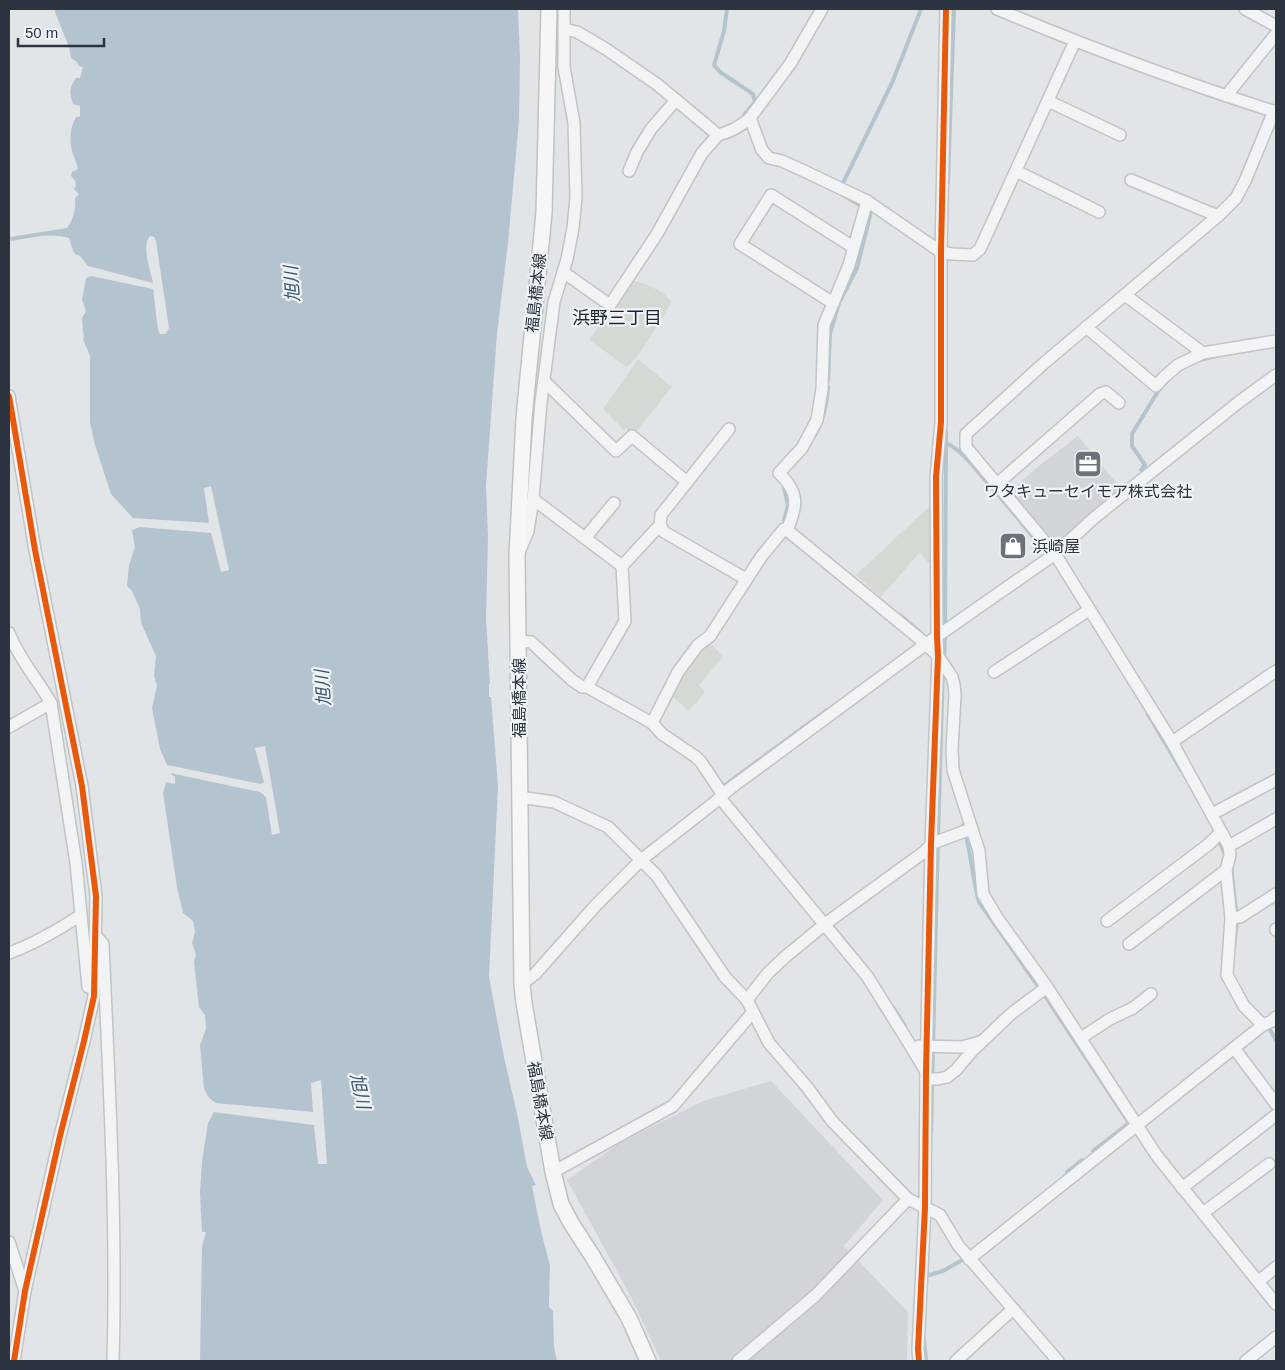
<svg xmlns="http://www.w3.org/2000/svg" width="1285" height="1370" font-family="Helvetica,'Noto Sans JP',sans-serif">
<rect width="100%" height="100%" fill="#e2e5e7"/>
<g fill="#d1d5da">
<polygon points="1078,436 1122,490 1056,546 1009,492 1040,465"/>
<polygon points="771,1081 883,1200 844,1246 908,1312 907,1361 661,1361 631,1297 567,1180 620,1143 703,1101"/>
</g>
<g fill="#d4dad3">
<path d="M631 280C645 283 663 290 672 302L638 356 627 367 589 340 612 309Z"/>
<polygon points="638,359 672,387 633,435 626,428 624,430 603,409"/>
<polygon points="933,503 933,560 928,562 920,552 881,597 856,575"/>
<polygon points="709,641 723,657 699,685 705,692 689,711 672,696 683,674"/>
</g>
<path fill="#b3c4cf" d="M55 9H122L123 10 126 9H518L520 59 519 120 508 243 497 334 486 486 488 536 486 619 490 684H489V697H491L498 786 489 977 504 1057 518 1118 527 1167 536 1185 532 1186 541 1231 550 1266 549 1303V1307L553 1311 554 1347 557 1361H200L202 1247 206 1232H202L200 1193 202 1161 208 1123 214 1112 314 1125 318 1164H327L321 1080 311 1083 313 1112 216 1103 209 1098 204 1089 200 1045 206 1029 205 1015 199 1007 194 962 196 955 192 943 195 932 193 921 183 913 177 887 163 793 166 782 175 784V777L170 773 260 792 266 797 272 835 280 833 265 746 255 748 264 782 261 784 167 765 160 749 152 708 157 686 154 676 156 656 141 623 140 609 132 591 127 586 129 565 135 547 132 530 140 527 211 533 221 572 229 570 211 486 204 488 209 523 133 518 111 494 95 445 90 422V356L83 339 84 336 83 331 82 318 86 311 82 300 86 278 91 276 153 289 158 330 160 334H165L169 328 156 241 154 237 150 236C141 246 151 271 153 283L88 266 80 256 75 254 72 248 69 238C50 232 30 238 11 241L10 237 67 228C73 220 76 209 75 198L79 194 74 189C78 184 75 180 71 176L72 172 78 169C77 164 76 162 74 157 69 145 69 128 76 117L80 116V106L73 104C69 92 69 89 76 78H80L83 67 79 66 77 62 71 58 69 47 55 12Z"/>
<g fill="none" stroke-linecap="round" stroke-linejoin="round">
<g stroke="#b3c4cf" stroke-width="4">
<polyline points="727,9 724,31 714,65 720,72 753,94 755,102 744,115 745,119"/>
<polyline points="948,182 954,9"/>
<polyline points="841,187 892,83 921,9"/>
<polyline points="1199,360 1217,356"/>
<polyline points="828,380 830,334 839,303 857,268 871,212 843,195"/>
<path d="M815 435C824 420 827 404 828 387"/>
<path d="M946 443C963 451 974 468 987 482 1007 505 1027 529 1046 553"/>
<polyline points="1141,470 1145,465 1132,446 1132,434 1160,388"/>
<polyline points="785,485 784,488 788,505 784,521 788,525"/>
<polyline points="901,616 921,633 921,634"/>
<polyline points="945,627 946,432"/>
<polyline points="944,660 945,634"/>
<polyline points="1148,714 1181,770"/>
<polyline points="722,789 721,788 827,710"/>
<path d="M963 825C971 850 972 877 979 902L1047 999 1129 1123 1093 1151"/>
<polyline points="1218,838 1226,857"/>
<polyline points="1231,865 1237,920 1234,947"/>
<polyline points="830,923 860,960"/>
<polyline points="893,1007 905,1026"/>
<polyline points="1267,1025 1276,1040"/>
<polyline points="931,1132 938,835 943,669"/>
<polyline points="1067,1172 1082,1160"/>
<polyline points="926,1276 943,1271 964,1259"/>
<polyline points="924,1339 926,1361"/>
</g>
<g stroke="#c1c3c5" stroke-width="14">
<g id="minor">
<path d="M997 9C1088 47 1181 82 1276 112"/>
<polyline points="1245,9 1276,26"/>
<path d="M564 29 577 32 606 49 658 85 718 135C730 132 741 126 750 118L790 64 822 9"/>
<polyline points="1226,96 1276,34"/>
<polyline points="1048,101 1120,135"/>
<polyline points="750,118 762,150 769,158 782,161 804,171 867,201 941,252 952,254 973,255 980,249 1075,41"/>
<polyline points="629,171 637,152 651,129 676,100"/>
<polyline points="1016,171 1099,212"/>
<polyline points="1131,180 1218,216"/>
<polyline points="563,272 610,305 657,234 702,153 718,135"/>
<polyline points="1125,295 1203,353"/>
<polyline points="833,303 740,244 771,195 853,247"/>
<polyline points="1086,327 1156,386 1163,378 1178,365 1203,353 1276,341"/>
<polyline points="544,381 616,451 632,436 687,482"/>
<polyline points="9,396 35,550 82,786 96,896 94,996 84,1041 60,1136 25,1291 14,1361"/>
<polyline points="729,429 661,515 660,525 664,532 746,579"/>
<polyline points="997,484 1100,394 1106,392 1119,403"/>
<polyline points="533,499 622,566"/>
<polyline points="787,530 926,644 938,656 952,677 954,685 955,695 952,749 953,770 979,851 983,894 998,919 1047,987 1157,1156 1276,1304"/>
<polyline points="585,538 614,503"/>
<polyline points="520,550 528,531 533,499 541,402 554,302 567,259 573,228 576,198 574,123 564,67 564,9"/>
<path d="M9 633C19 659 38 680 51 703L76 863 88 987"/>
<polyline points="519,641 531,642 572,680 582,687 587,687 652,723 662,734 696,757 701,762 723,795"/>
<polyline points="994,672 1089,610"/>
<polyline points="587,687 625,621 622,566 660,525"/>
<path d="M652 723 678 672 698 645 710 636 761 557 784 529 787 530C798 505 799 492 779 473L802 448 817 420 822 389 824 325 849 265 867 201"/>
<polyline points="9,727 51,703"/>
<polyline points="1172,742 1055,554 966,447 966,434 1043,364 1218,216 1236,198 1245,181 1274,111"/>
<polyline points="519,797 554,802 608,827 657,876 725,977 747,1000 769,1043 807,1087 832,1121 908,1199 940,1215 958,1245 1058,1361"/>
<polyline points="720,798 867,976 907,1040 925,1070"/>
<polyline points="1212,814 1276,780"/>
<polyline points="1229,846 1172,742 1276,671"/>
<polyline points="1226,870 1231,918 1227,975 1244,1006 1263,1025"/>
<polyline points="1231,918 1240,917 1276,894"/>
<polyline points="1107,921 1209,844 1221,832"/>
<polyline points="1276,929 1276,930"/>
<path d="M97 937 103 944C109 1082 117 1222 113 1361"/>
<polyline points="1129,944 1226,870 1230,855 1229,846 1276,819"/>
<path d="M9 953C34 944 58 930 81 915"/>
<polyline points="522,984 535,974 596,905 641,860 715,802 728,790 926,644 1055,554 1094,518 1239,402 1276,375"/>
<polyline points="747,1000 768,973 785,957 825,924 924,852 933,843 971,829"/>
<polyline points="1081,1038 1110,1019 1133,1008 1151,994"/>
<polyline points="919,1046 962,1047 980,1042"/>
<polyline points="1234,1048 1263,1025 1272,1021 1276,1017"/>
<polyline points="926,1079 938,1079 947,1077 956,1070 973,1050 1012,1013 1047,987"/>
<polyline points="553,1172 673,1106 753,1012"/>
<polyline points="1182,1188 1276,1115"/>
<polyline points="1203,1213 1269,1164"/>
<polyline points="9,1242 25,1291"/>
<polyline points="969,1259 1234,1048 1276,1104"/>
<polyline points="1259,1281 1276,1267"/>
<polyline points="738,1361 816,1295 908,1199"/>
<polyline points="919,1361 918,1349 925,1207 926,1072 931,844 938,656 937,636 936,477 941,422 941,252 946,9"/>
<polyline points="956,1361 1013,1309"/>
<polyline points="1246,1361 1276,1337"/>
</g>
</g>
<g stroke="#bfc2c4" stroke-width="18">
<polyline id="major" points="549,9 544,213 524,418 517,556 522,984 524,1003 553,1172 561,1204 571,1223 593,1257 629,1318 648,1361"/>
</g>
<use href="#minor" stroke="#f1f3f4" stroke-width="11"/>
<use href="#major" stroke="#f6f6f6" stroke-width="15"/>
<g stroke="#f0f3f6" stroke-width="9">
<g id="cycleway">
<polyline points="9,396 35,550 82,786 96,896 94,996 84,1041 60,1136 25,1291 14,1361"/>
<polyline points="919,1361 918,1349 925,1207 926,1072 931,844 938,656 937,636 936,477 941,422 941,252 946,9"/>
</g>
</g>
<use href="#cycleway" stroke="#e8590c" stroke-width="6"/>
</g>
<defs>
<g id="office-square" transform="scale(1.4375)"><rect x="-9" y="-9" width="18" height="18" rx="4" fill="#6b727a" stroke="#f0f3f6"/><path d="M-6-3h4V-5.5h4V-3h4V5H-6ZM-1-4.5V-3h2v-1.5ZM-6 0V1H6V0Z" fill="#fff"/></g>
<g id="shop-square" transform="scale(1.4375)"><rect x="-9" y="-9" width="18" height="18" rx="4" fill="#6b727a" stroke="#f0f3f6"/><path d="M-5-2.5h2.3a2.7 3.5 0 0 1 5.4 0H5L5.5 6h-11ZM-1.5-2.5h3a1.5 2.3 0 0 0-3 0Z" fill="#fff"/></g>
</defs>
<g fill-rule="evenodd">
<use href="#office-square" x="1088" y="464"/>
<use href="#shop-square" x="1013" y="546"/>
</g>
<g text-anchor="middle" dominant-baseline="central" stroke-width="4.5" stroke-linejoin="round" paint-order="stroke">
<g font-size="16" fill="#2b343f" stroke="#f0f3f6">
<text transform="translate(536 293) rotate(-84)">福島橋本線</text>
<text transform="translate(519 698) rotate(-90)">福島橋本線</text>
<text transform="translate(540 1101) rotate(80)">福島橋本線</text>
</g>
<g font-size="16" fill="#2b343f" stroke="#f0f3f6">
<text x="1088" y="491">ワタキューセイモア株式会社</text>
<text x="1032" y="546" text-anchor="start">浜崎屋</text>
</g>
<g font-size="18" font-style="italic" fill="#38576f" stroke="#f0f3f6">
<text transform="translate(292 284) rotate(-94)">旭川</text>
<text transform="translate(323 688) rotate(-94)">旭川</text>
<text transform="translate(360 1091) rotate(78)">旭川</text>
</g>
<g font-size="18" fill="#1d252f" stroke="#f0f3f6">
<text x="617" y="318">浜野三丁目</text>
</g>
</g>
<rect width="1285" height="1370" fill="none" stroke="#2b343f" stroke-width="20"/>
<path d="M18 38v8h86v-8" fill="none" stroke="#2b343f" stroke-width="2.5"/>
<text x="25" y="38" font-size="15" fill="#2b343f" stroke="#f0f3f6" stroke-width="4" paint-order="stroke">50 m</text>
</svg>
